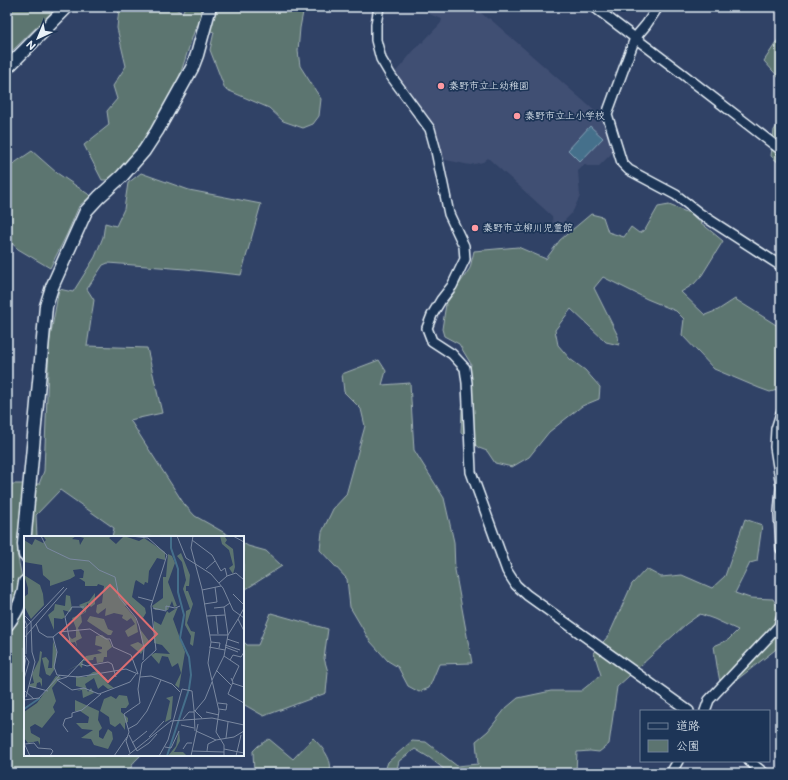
<svg xmlns="http://www.w3.org/2000/svg" width="788" height="780" font-family="'Balsamiq Sans','Klee One',sans-serif">
<rect width="100%" height="100%" fill="#304266"/>
<filter id="ink" filterUnits="userSpaceOnUse"><feTurbulence type="fractalNoise" baseFrequency=".025" numOctaves="2"/><feDisplacementMap in="SourceGraphic" scale="8" xChannelSelector="R" yChannelSelector="G"/><feConvolveMatrix kernelMatrix="1 2 1 2 8 2 1 2 1" color-interpolation-filters="sRGB"/></filter>
<g filter="url(#ink)">
<polygon fill="#414f73" points="434,7 468,7 480,12 488,19 489,18 596,112 598,112 601,109 606,111 614,151 599,166 587,166 585,164 578,171 580,196 572,213 557,228 553,226 552,216 488,158 483,162 470,165 441,159 436,134 429,119 394,74 421,42 422,43 441,23 442,19 429,14"/>
<g fill="#5c7470" stroke="#a2b2b4">
<polygon points="7,7 57,7 7,56"/>
<polygon points="121,7 173,7 182,13 185,7 304,7 300,28 298,51 300,66 321,99 319,116 313,124 303,128 283,121 269,108 225,89 210,50 214,32 196,26 176,87 143,142 109,180 102,180 84,145 109,125 107,111 117,99 113,86 126,66 117,28 119,8"/>
<polygon points="781,35 781,80 764,61"/>
<polygon points="781,121 781,165 771,156 774,130"/>
<polygon points="32,151 57,173 91,196 79,206 67,234 50,268 18,249 7,239 7,168"/>
<polygon points="141,173 189,190 261,204 241,275 185,269 108,263 103,265 87,289 94,300 87,346 147,348 162,413 130,420 184,504 195,516 232,537 112,537 114,528 60,490 36,515 37,537 25,537 25,553 17,553 22,578 11,609 7,613 7,484 39,484 44,471 49,344 59,289 73,292 95,257 103,237 105,223 116,226 124,209 128,183"/>
<polygon points="669,205 689,213 723,241 702,275 694,284 681,292 705,315 718,310 735,299 781,328 781,389 770,392 759,388 714,369 682,335 684,319 676,311 647,299 603,277 594,288 618,336 619,345 606,342 571,309 555,330 558,345 570,359 585,370 600,387 599,399 582,406 549,432 529,457 512,467 495,463 487,451 479,448 461,433 462,408 471,364 459,344 444,336 442,329 446,304 470,268 474,251 518,247 546,259 560,240 591,214 603,217 608,232 624,237 631,227 639,233 645,230 658,207"/>
<polygon points="379,360 386,371 382,385 410,383 414,450 444,498 454,542 455,570 472,663 439,664 429,688 419,692 408,686 398,667 388,661 370,641 350,607 347,579 320,550 322,532 333,509 346,495 365,426 361,409 344,392 342,374"/>
<polygon points="745,519 762,525 757,561 750,563 735,593 750,598 773,599 781,612 781,641 775,650 734,682 720,682 717,666 714,646 728,640 738,630 714,619 700,614 686,624 617,687 609,744 599,752 590,751 577,752 576,773 452,773 445,770 430,758 415,749 399,761 396,773 384,773 388,762 412,741 426,742 457,766 478,764 476,741 488,731 506,708 518,698 551,691 581,691 601,675 594,653 609,635 632,584 646,569 661,577 682,575 712,588 725,576"/>
<polygon points="243,543 248,546 266,551 282,566 243,591"/>
<polygon points="25,602 25,755 141,755 134,762 128,773 7,773 7,636 17,623"/>
<polygon points="271,613 328,629 324,658 328,672 326,693 264,716 243,704 243,641 247,645 258,645"/>
<path d="M313 738C321 746 335 761 329 773H254L253 751 258 746 269 739 293 759Z"/>
</g>
<polygon fill="#456f8b" stroke="#86a3b7" points="590,126 603,138 580,162 568,150"/>
<g fill="none" stroke-linecap="round" stroke-linejoin="round">
<g stroke="#e8f1f8" stroke-width="12">
<g id="street">
<polyline points="379,7 376,24 376,40 381,59 391,76 430,129 436,151 449,214 464,246 465,259 452,286 441,300 432,315 427,328 432,341 452,354 465,368 467,383 471,472 507,571 516,585 527,595 689,711"/>
<polyline points="594,7 684,75 781,150"/>
<polyline points="658,7 646,25 635,38 607,114 622,163 629,170 676,195 699,213 781,266"/>
<polyline points="781,413 776,429 775,447 781,486"/>
<polyline points="781,488 779,513 781,549"/>
<polyline points="705,711 709,700 779,626 781,618"/>
<polyline points="749,761 764,773"/>
<polyline points="671,773 678,761"/>
</g>
</g>
<g stroke="#e8f1f8" stroke-width="15">
<g id="secondary">
<polyline points="7,68 67,7"/>
<polyline points="25,555 24,544 46,306 52,287 86,211 99,197 122,176 144,151 157,131 192,68 197,55 210,7"/>
<path d="M7 625C17 612 24 599 25 582"/>
</g>
</g>
<use href="#street" stroke="#1d3557" stroke-width="9"/>
<use href="#secondary" stroke="#1d3557" stroke-width="12"/>
</g>
</g>
<g fill="#ff9aa2" stroke="#1d3557" stroke-width="1.5">
<circle cx="441" cy="86" r="4"/>
<circle cx="517" cy="116" r="4"/>
<circle cx="475" cy="228" r="4"/>
</g>
<g text-anchor="middle" dominant-baseline="central" stroke-width="3.5" stroke-linejoin="round" paint-order="stroke">
<g font-size="10" fill="#e8f1f8" stroke="#1d3557" text-anchor="start">
<text x="449" y="86">秦野市立上幼稚園</text>
<text x="525" y="116">秦野市立上小学校</text>
<text x="483" y="228">秦野市立柳川児童館</text>
</g>
</g>
<g transform="translate(24 536)">
<rect width="220" height="220" fill="#304266"/>
<path d="M19 0H52L48 3 55 4 56 9 60 2 53 0H88L85 2 92 8 100 0 115 5 120 2 141 16V24L133 22 125 35 124 47 121 46 120 49 112 44 111 46 108 61 121 72 122 77 119 82 105 67 101 70 112 83 114 96 104 101 101 95 111 88 107 82 103 85 98 82 99 79 90 77 81 80 82 72 74 78 72 76 73 69 78 67 80 50 74 48 73 50H61V46L55 42H59L60 35 57 33 49 34 51 40 46 43 26 50V45L19 39 18 29 0 26V4L8 9 11 3 19 7 22 4ZM196 0 201 1 203 4 201 7 209 13 211 31 209 38 205 32 209 29 205 14 198 8ZM157 17 166 39 165 50H162V55H164L169 68 163 87 167 95 171 96 169 110 166 108 167 100 161 89 162 75 166 73 159 53 162 44 158 26 153 20ZM144 18 148 20 151 27 144 46 153 70 150 71 148 65 144 74H131L128 70 139 62V41H142ZM0 39 16 49 19 58 20 69 7 83 0 70V61L4 58V52ZM71 57V68L67 71 63 67 62 76 57 79 58 86 54 92 58 102 52 105 53 111 51 106 45 107V100L48 103 52 101V92L48 82 61 76 55 69 65 65ZM42 59 46 60 48 73 46 76 39 74 41 81 38 83 30 82V94L24 79 30 74 31 68 41 70ZM154 71 149 83 161 116 155 152 151 149 157 137 154 127 148 131 144 121 138 120 135 128 127 119 131 117 146 118 138 109 130 107V85L137 89 143 75 145 77ZM66 80 80 83 84 93 89 95 87 99H84L63 85ZM116 93 125 105 117 118 106 109 114 106 119 109ZM78 99 85 104 88 111 83 115V121H80L79 126 73 127 72 121H70L69 124 59 125 58 132 55 129 42 135 54 129 62 120 78 117 73 114 78 113V111L71 109 72 100ZM29 105 33 117 30 134 26 140 22 138 18 122 22 121 25 125 24 132H28ZM16 115 18 116 15 140 18 143V151L16 146 13 147 12 152 6 151V148L10 147 8 138 15 124ZM75 135 78 141H81L83 147 90 152 84 153 79 149 74 153 70 142 61 148 64 156 67 152 70 157 59 162 58 154 53 155 59 152 52 150V140L62 141 69 136ZM32 140 37 141 28 152 32 165 29 171 31 176 18 192 11 188 6 191 7 197 16 202V209L14 205 4 207 0 202V176L13 167ZM95 159 103 160 105 168 102 172H97V176L104 182V186L101 187V194L96 187 91 191 86 188 85 181 76 175 80 163 87 160 92 163ZM149 160 147 183 141 186 146 165 142 162ZM51 164 75 175 74 184 78 192 75 195V201L79 203 84 193 88 196 89 203 84 213 70 209 67 203 57 202 69 194 58 193 52 187H64L65 181 56 175H51ZM155 194 156 205 150 216H159L163 220H144L152 210Z" fill="#5c7470"/>
<path fill="none" stroke="#456f8b" stroke-width="2" d="M0 173 16 162M143 220 165 153 167 139 165 121 156 102 160 79 154 56V33L147 12V0"/>
<path fill="none" stroke="#7a88a0" stroke-width="1" d="M17 0 23 12 46 23 65 25 75 34 91 41 95 61 112 82 115 90 120 112 119 124M153 0 162 22 187 38 199 52 209 74 220 82M169 0 167 12 178 53 187 106 184 127 195 175 192 196 200 209V220M209 0 220 6M168 4 188 19 197 35 201 32 203 40M182 33 191 25M195 47 203 40 212 37 220 44M178 54 197 50M209 58 220 69M114 61 129 65M180 68 193 66 191 51M60 71H48L41 81 46 106 61 122 43 141 33 144 48 154 60 152 75 158 106 146 112 138M200 71 204 99M129 72 142 75V70L151 72 156 70M190 72 200 71 206 67M220 72 214 83 220 95M0 79 7 86 8 116 11 126 2 161M183 80 201 79M192 80 194 98M0 83 3 89 2 118M12 88 15 96 23 101H29L35 96 66 93 82 103H86L89 111 107 119 114 138M0 93 40 51M186 99H204M29 101 33 116 30 131 33 139 54 141 102 133 114 138M0 102 43 52M203 103 215 107M187 106 196 107 195 112M201 109 216 114M185 111 201 114M201 111 214 116M0 118 5 126 0 143M200 120 215 130 208 145M206 124 209 119 217 121 220 116M57 128 63 130 84 126 88 128 92 141M0 134 2 122M192 134 207 149M116 141 127 140 148 148 156 156M188 144 200 120 204 99 214 83M208 147 220 151M5 150 24 155M1 155 10 163M204 158 220 167M204 158 209 146 207 142M0 164 15 162 36 139M194 167 203 168 202 174 195 173M170 174 171 195M171 175 181 163 188 146M182 176 195 179M159 183 165 176H170M157 189 170 192M104 193 113 188 123 175 137 144M172 195 192 204 210 201 220 195M44 196 39 189 41 183 48 181V177L58 174 77 158M105 199 113 215 125 207 133 198M125 201 140 185M202 202 204 186M0 207 6 220M108 207 123 195M1 208 10 207 14 212 27 213 29 215 26 220M141 211 147 212 155 195M159 213 163 207H168M200 213 220 217M168 215 200 216M183 215 184 208 192 204M106 217 102 205 105 196 100 178 116 167 114 153 118 127 132 114 127 70 143 19 124 2 107 0M90 220 103 201M103 220 147 185 188 182 220 189M135 220 144 204 158 153 168 155 170 174 178 182M167 220 174 188M212 220 217 199"/>
<path fill="#dc6e71" fill-opacity="0.15" stroke="#dc6e71" stroke-width="2" d="M86 49 133 98 84 146 36 97Z"/>
<rect width="220" height="220" fill="none" stroke="#e8f1f8" stroke-width="2"/>
</g>
<rect width="788" height="780" fill="none" stroke="#1d3557" stroke-width="24"/>
<rect x="12" y="12" width="764" height="756" fill="none" stroke="#e8f1f8" stroke-width="1.5" filter="url(#ink)"/>
<rect x="640" y="710" width="130" height="52" fill="#1d3557" stroke="#6e8097"/>
<rect x="648" y="723" width="20" height="6" fill="#1d3557" stroke="#6e8097"/>
<text x="676" y="730" font-size="12" fill="#e8f1f8">道路</text>
<rect x="648" y="740" width="20" height="12" fill="#5c7470" stroke="#6e8097"/>
<text x="676" y="750" font-size="12" fill="#e8f1f8">公園</text>
<g transform="translate(38 38) rotate(224)" stroke="#1d3557" stroke-width="3" paint-order="stroke">
<path d="M0-3L7 15L0 10L-7 15Z" fill="#e8f1f8"/>
<text y="-6" font-size="11" font-weight="bold" text-anchor="middle" fill="#e8f1f8">N</text>
</g>
</svg>
